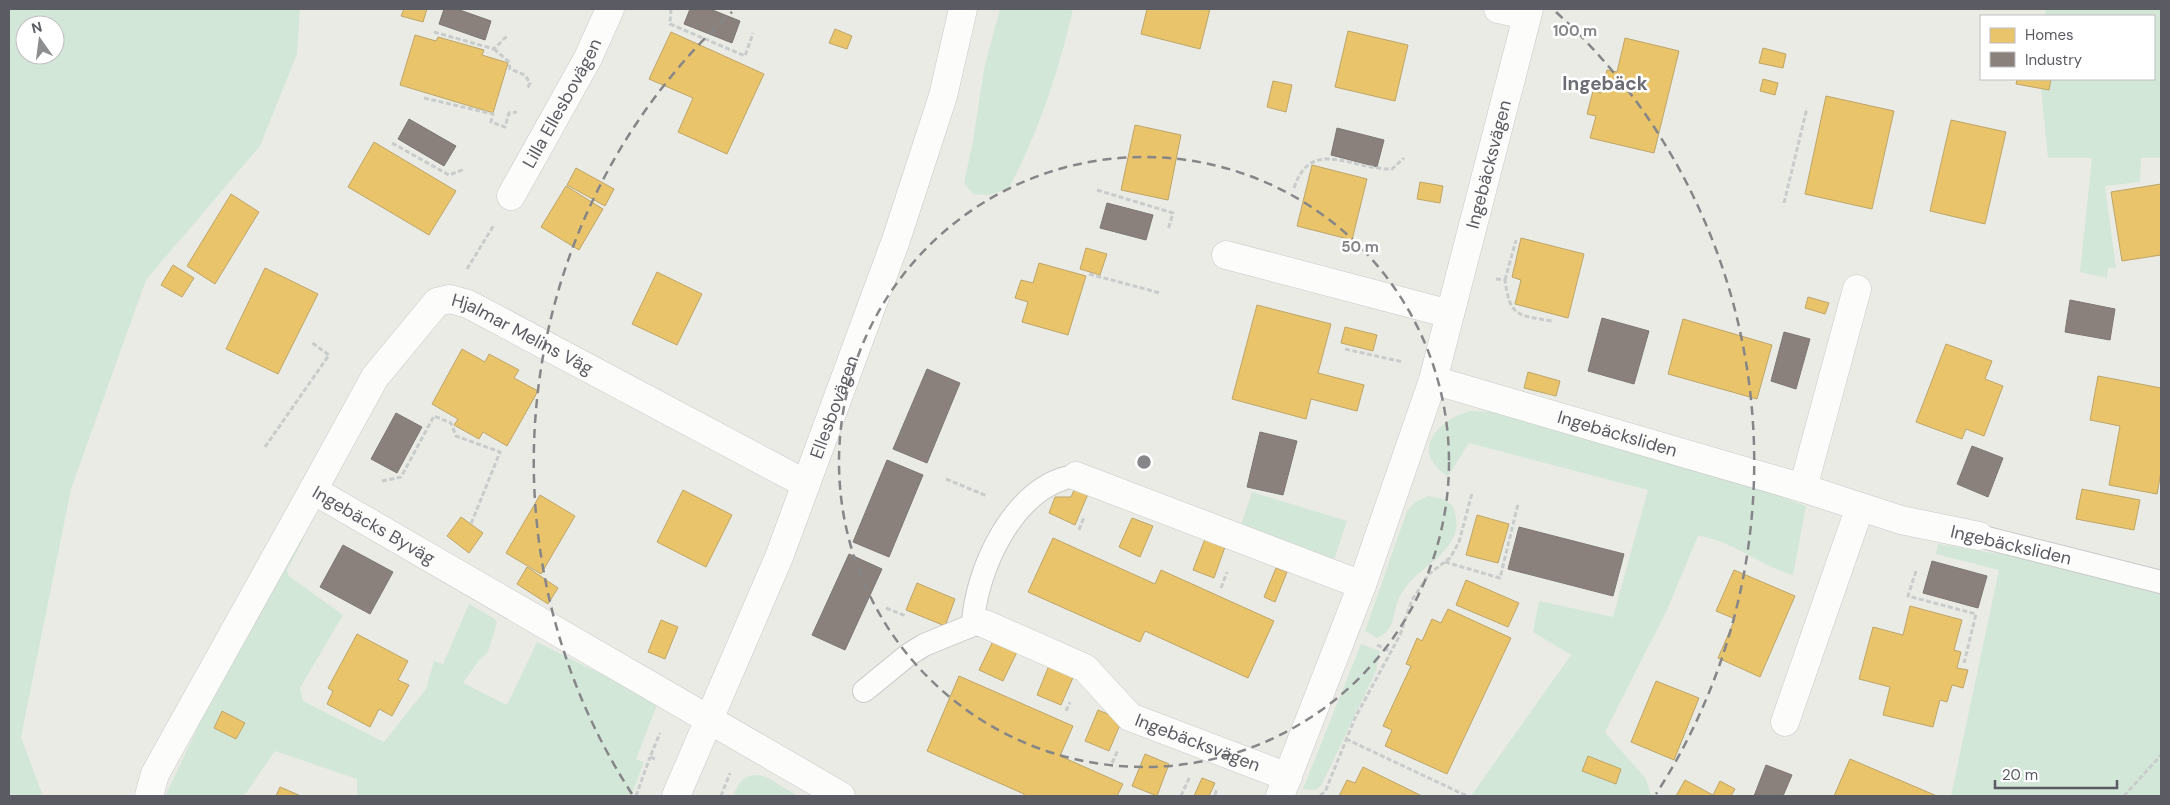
<svg xmlns="http://www.w3.org/2000/svg" width="2170" height="805" font-family="'DM Sans',sans-serif">
<rect width="100%" height="100%" fill="#eaebe5"/>
<g fill="#d3e7d8" fill-rule="evenodd">
<path d="M9 9H300L297 54 260 146 146 280 71 489 21 737 43 796H9ZM25 25H55V55H25Z"/>
<path d="M1000 9H1073C1060 67 1037 138 1008 189L988 195 973 194 964 183 973 141 984 69Z"/>
<polygon points="2047,9 2161,9 2161,158 2141,158 2140,182 2105,186 2116,268 2108,268 2107,278 2080,272 2092,158 2048,158 2040,79 2154,79 2154,16 2044,16"/>
<path d="M1470 411 1498 412 1775 494 1806 506 1793 575C1760 566 1732 540 1698 536L1667 610 1605 732 1646 779 1651 796H1471L1571 655 1533 632 1539 601 1613 617 1648 490 1469 443 1448 476C1409 452 1437 420 1470 411Z"/>
<polygon points="1252,492 1347,521 1334,560 1241,525"/>
<path d="M1428 496 1443 499 1453 506C1456 516 1459 526 1454 536 1443 561 1412 572 1400 596 1392 611 1396 631 1377 638L1365 631 1407 511 1415 502Z"/>
<polygon points="296,539 303,540 287,570 289,576 343,615 300,688 303,701 384,742 426,689 434,661 443,664 469,604 495,619 497,623 488,652 479,660 463,683 507,705 537,642 647,697 657,705 636,759 644,762 631,796 357,796 357,779 275,751 244,796 165,796 232,656"/>
<polygon points="1938,544 2018,557 2161,591 2161,796 1951,796 1999,570 1936,554"/>
<polygon points="1361,644 1380,651 1376,671 1321,786 1315,790 1303,789"/>
<path d="M758 775 768 778 798 796H733C739 782 742 776 758 775Z"/>
</g>
<g fill="#e9c46a" stroke="#bea568">
<polygon points="404,9 427,9 423,22 401,16"/>
<polygon points="1147,9 1210,9 1200,49 1141,34"/>
<polygon points="835,29 852,36 847,49 829,43"/>
<polygon points="1348,31 1408,45 1395,101 1335,87"/>
<polygon points="671,32 764,74 727,154 678,132 693,98 649,79"/>
<polygon points="415,35 436,41 438,37 484,50 482,55 508,63 493,113 400,85"/>
<polygon points="1625,38 1679,51 1654,153 1590,138 1596,116 1587,114 1593,91 1601,93 1607,70 1617,72"/>
<polygon points="1763,48 1786,54 1783,68 1759,63"/>
<polygon points="1763,79 1778,83 1775,95 1760,91"/>
<polygon points="2017,79 2051,79 2049,90 2016,84"/>
<polygon points="1273,81 1292,85 1286,112 1267,107"/>
<polygon points="1826,96 1894,111 1872,209 1805,194"/>
<polygon points="1951,120 2006,132 1985,224 1930,211"/>
<polygon points="1135,125 1181,135 1168,200 1121,190"/>
<polygon points="374,142 456,191 429,235 348,187"/>
<polygon points="1312,165 1367,179 1352,240 1297,226"/>
<polygon points="576,168 614,189 605,206 567,185"/>
<polygon points="1420,182 1443,186 1440,203 1417,199"/>
<polygon points="2161,184 2161,255 2122,261 2111,192"/>
<polygon points="566,186 603,209 579,250 541,227"/>
<polygon points="231,194 259,212 215,284 187,266"/>
<polygon points="1521,238 1584,254 1568,318 1515,304 1521,280 1512,277"/>
<polygon points="1086,248 1107,254 1100,275 1080,269"/>
<polygon points="1039,263 1086,276 1068,335 1022,322 1028,302 1015,298 1021,280 1033,283"/>
<polygon points="173,265 194,278 182,297 161,285"/>
<polygon points="265,268 318,294 278,374 226,349"/>
<polygon points="657,272 702,294 677,345 632,324"/>
<polygon points="1808,297 1829,303 1825,314 1805,308"/>
<polygon points="1257,305 1331,324 1318,373 1364,385 1357,411 1311,399 1306,419 1232,399"/>
<polygon points="1683,319 1772,345 1757,399 1668,374"/>
<polygon points="1345,327 1377,335 1373,351 1341,343"/>
<polygon points="1946,344 1992,361 1985,379 2003,386 1984,436 1966,429 1962,439 1916,422"/>
<polygon points="462,349 485,362 489,354 519,370 514,378 538,391 507,446 483,432 479,439 454,425 458,419 432,404"/>
<polygon points="1528,372 1560,381 1556,396 1524,388"/>
<polygon points="2098,376 2161,388 2161,472 2157,494 2109,485 2120,426 2090,420"/>
<polygon points="1075,488 1088,494 1075,525 1049,513 1055,497 1071,497"/>
<polygon points="2082,489 2140,500 2134,530 2076,519"/>
<polygon points="683,490 732,515 706,567 657,542"/>
<polygon points="540,495 575,516 541,574 506,553"/>
<polygon points="1477,515 1509,524 1498,563 1466,555"/>
<polygon points="461,517 483,533 469,553 447,536"/>
<polygon points="1132,518 1153,526 1140,557 1119,547"/>
<polygon points="1053,538 1155,584 1161,570 1274,621 1248,678 1145,631 1140,642 1028,592"/>
<polygon points="1205,539 1225,547 1214,578 1193,570"/>
<polygon points="527,567 558,588 548,604 517,584"/>
<polygon points="1276,568 1287,572 1275,602 1264,597"/>
<polygon points="1734,570 1795,596 1760,677 1718,658 1735,619 1716,611"/>
<polygon points="1466,580 1519,603 1508,627 1456,605"/>
<polygon points="917,583 955,599 945,626 906,610"/>
<polygon points="1910,606 1962,620 1954,650 1961,652 1957,668 1968,670 1963,688 1952,685 1947,702 1940,700 1933,727 1883,715 1890,687 1859,679 1873,627 1903,635"/>
<polygon points="1448,609 1511,638 1447,774 1385,746 1392,730 1383,726 1411,666 1406,664 1417,638 1422,641 1432,619 1441,623"/>
<polygon points="661,620 678,627 665,659 648,652"/>
<polygon points="357,634 408,661 398,680 409,685 392,716 379,709 370,727 327,704 333,691 328,688"/>
<polygon points="994,639 1018,650 1003,681 979,670"/>
<polygon points="1050,663 1075,673 1061,705 1037,695"/>
<polygon points="959,676 1073,726 1060,756 1123,784 1117,796 1024,796 1024,794 927,751"/>
<polygon points="1656,681 1699,698 1674,760 1631,742"/>
<polygon points="1098,710 1122,720 1109,751 1085,741"/>
<polygon points="222,711 245,723 236,739 214,728"/>
<polygon points="1145,754 1169,764 1157,796 1132,786"/>
<polygon points="1588,756 1621,769 1616,784 1582,771"/>
<polygon points="1850,759 1937,796 1834,796"/>
<polygon points="1363,767 1422,796 1339,796 1347,780 1355,783"/>
<polygon points="1202,778 1215,783 1209,796 1194,796"/>
<polygon points="1685,780 1713,795 1720,781 1735,789 1731,796 1676,796"/>
<polygon points="280,787 301,796 276,796"/>
</g>
<g fill="#8a817c" stroke="#7c7674">
<polygon points="444,9 457,9 491,21 485,40 439,24"/>
<polygon points="690,9 710,9 740,21 732,43 684,24"/>
<polygon points="409,119 456,146 444,166 398,139"/>
<polygon points="1337,128 1384,140 1377,167 1331,155"/>
<polygon points="1107,203 1153,215 1146,240 1100,228"/>
<polygon points="2070,300 2115,309 2110,340 2065,332"/>
<polygon points="1602,318 1649,331 1634,384 1588,371"/>
<polygon points="1784,332 1810,339 1796,389 1771,381"/>
<polygon points="927,369 960,383 927,463 893,449"/>
<polygon points="396,413 422,427 397,473 371,459"/>
<polygon points="1260,432 1297,441 1283,495 1247,487"/>
<polygon points="1972,446 2003,458 1988,497 1957,484"/>
<polygon points="887,460 923,475 889,557 853,542"/>
<polygon points="1519,527 1624,554 1613,596 1508,569"/>
<polygon points="343,545 393,572 370,614 320,587"/>
<polygon points="849,554 882,569 845,650 812,635"/>
<polygon points="1932,561 1987,576 1978,608 1923,593"/>
<polygon points="1766,765 1792,775 1783,796 1754,796"/>
</g>
<g fill="none" stroke-linecap="round" stroke-linejoin="round">
<g stroke="#c9c9c9" stroke-width="24">
<g id="service">
<polyline points="1979,536 2161,582"/>
<path d="M973 625C975 571 1015 483 1076 476"/>
<polyline points="864,691 908,655 924,645 973,625 985,624"/>
</g>
</g>
<g stroke="#c9c9c9" stroke-width="29">
<g id="minor">
<polyline points="1498,9 1527,15"/>
<path id="s1" d="M511 196 588 58 610 9"/>
<polyline points="1226,255 1450,314"/>
<path id="s2" d="M1433 380 1803 488 1901 520 1979 536"/>
<polyline points="1076,476 1362,585"/>
<polyline points="1803,488 1857,289"/>
<path id="s3" d="M313 490 375 377 437 302 450 299 468 304 806 484"/>
<path id="s4" d="M985 624 1085 668 1130 717 1288 777"/>
<polyline points="1785,722 1860,507"/>
<path id="s5" d="M149 796 155 774 313 490 841 796"/>
<path id="s6" d="M1280 796 1362 585 1433 380 1529 9"/>
</g>
</g>
<g stroke="#c7c8c7" stroke-width="29">
<g id="secondary">
<path id="s7" d="M676 796 779 557 896 240 943 96 963 9"/>
</g>
</g>
<g stroke="#c8cccb" stroke-width="3" stroke-dasharray="5 2.5" stroke-linecap="butt">
<polyline points="671,9 670,24 745,56 753,33"/>
<polyline points="434,32 494,49 508,35"/>
<polyline points="494,49 509,62 510,69 525,75 530,83 527,89"/>
<polyline points="424,98 493,114 491,122 505,127 509,113 517,112"/>
<polyline points="392,143 449,175 465,169"/>
<path d="M1294 188C1311 136 1352 170 1392 169L1404 158"/>
<polyline points="1097,190 1173,213 1168,230"/>
<polyline points="1784,203 1807,108"/>
<polyline points="467,269 494,225"/>
<polyline points="1089,274 1160,293"/>
<path d="M1496 279 1505 280C1510 317 1517 315 1552 321"/>
<polyline points="1505,280 1516,240"/>
<polyline points="1345,349 1403,362"/>
<polyline points="265,447 329,355 311,342"/>
<polyline points="946,479 987,496"/>
<polyline points="382,481 401,477 434,416 451,423 456,436 500,452 471,524"/>
<polyline points="1079,530 1084,517"/>
<polyline points="1445,562 1500,578 1518,504"/>
<polyline points="1916,571 1908,596 1976,614 1964,663"/>
<polyline points="1221,588 1227,572"/>
<polyline points="886,608 906,616"/>
<polyline points="1377,645 1392,652"/>
<polyline points="1066,711 1070,702"/>
<polyline points="1346,739 1467,796"/>
<polyline points="655,759 650,757 660,733"/>
<polyline points="1112,763 1118,750"/>
<polyline points="1215,795 1217,788"/>
<polyline points="1320,795 1325,792 1355,718 1400,635 1412,600 1429,574 1450,558 1459,542 1472,493"/>
<polyline points="636,796 650,757"/>
<polyline points="721,796 730,773"/>
<polyline points="1181,796 1190,776"/>
<polyline points="2124,796 2161,755"/>
</g>
<use href="#service" stroke="#fcfcfb" stroke-width="22"/>
<use href="#minor" stroke="#fcfcfb" stroke-width="28"/>
<use href="#secondary" stroke="#fcfcfb" stroke-width="28"/>
</g>
<g fill="none" stroke="#868689" stroke-width="2.5" stroke-dasharray="9 6">
<circle cx="1144" cy="462" r="305"/>
<path d="M632 794A610 610 0 0 1 732 12M1556 12A610 610 0 0 1 1656 794"/>
</g>
<g text-anchor="middle" dominant-baseline="central" stroke-width="5" stroke-linejoin="round" paint-order="stroke">
<g font-size="18" fill="#5b5c63" stroke="#fff">
<text stroke="none"><textPath href="#s1" startOffset="106">Lilla Ellesbovägen</textPath></text>
<text stroke="none"><textPath href="#s6" startOffset="666">Ingebäcksvägen</textPath></text>
<text stroke="none"><textPath href="#s3" startOffset="320">Hjalmar Melins Väg</textPath></text>
<text stroke="none"><textPath href="#s7" startOffset="420">Ellesbovägen</textPath></text>
<text stroke="none"><textPath href="#s2" startOffset="192">Ingebäcksliden</textPath></text>
<text stroke="none"><textPath href="#s5" startOffset="418">Ingebäcks Byväg</textPath></text>
<text transform="translate(2011 545) rotate(13)">Ingebäcksliden</text>
<text stroke="none"><textPath href="#s4" startOffset="248">Ingebäcksvägen</textPath></text>
</g>
<g font-size="19" font-weight="bold" fill="#6c6d75" stroke="#fff">
<text x="1605" y="83">Ingebäck</text>
</g>
</g>
<circle cx="1144" cy="462" r="8" fill="#868689" stroke="#fff" stroke-width="2.5"/>
<g font-size="15" text-anchor="middle" font-weight="bold" fill="#868689" stroke="#fff" stroke-width="5" stroke-linejoin="round" paint-order="stroke">
<text x="1575" y="36">100 m</text>
<text x="1360" y="252">50 m</text>
</g>
<rect width="2170" height="805" fill="none" stroke="#5b5c63" stroke-width="20"/>
<rect x="1980" y="15" width="175" height="65" fill="#ffffff" stroke="#bdbec1"/>
<rect x="1990" y="28" width="25" height="15" fill="#e9c46a" stroke="#bdbec1"/>
<text x="2025" y="40" font-size="15" fill="#5b5c63">Homes</text>
<rect x="1990" y="52" width="25" height="15" fill="#8a817c" stroke="#bdbec1"/>
<text x="2025" y="65" font-size="15" fill="#5b5c63">Industry</text>
<g transform="translate(40 40) rotate(346)"><circle r="24" fill="#ffffff" stroke="#bdbec1"/>
<path d="M0-4L9 19L0 12L-9 19Z" fill="#8d8e90"/>
<text y="-8" font-size="14" font-weight="bold" text-anchor="middle" fill="#5b5c63">N</text>
</g>
<path d="M1995 780v8h122v-8" fill="none" stroke="#5b5c63" stroke-width="2.5"/>
<text x="2002" y="780" font-size="15" fill="#5b5c63" stroke="#ffffff" stroke-width="4" paint-order="stroke">20 m</text>
</svg>
